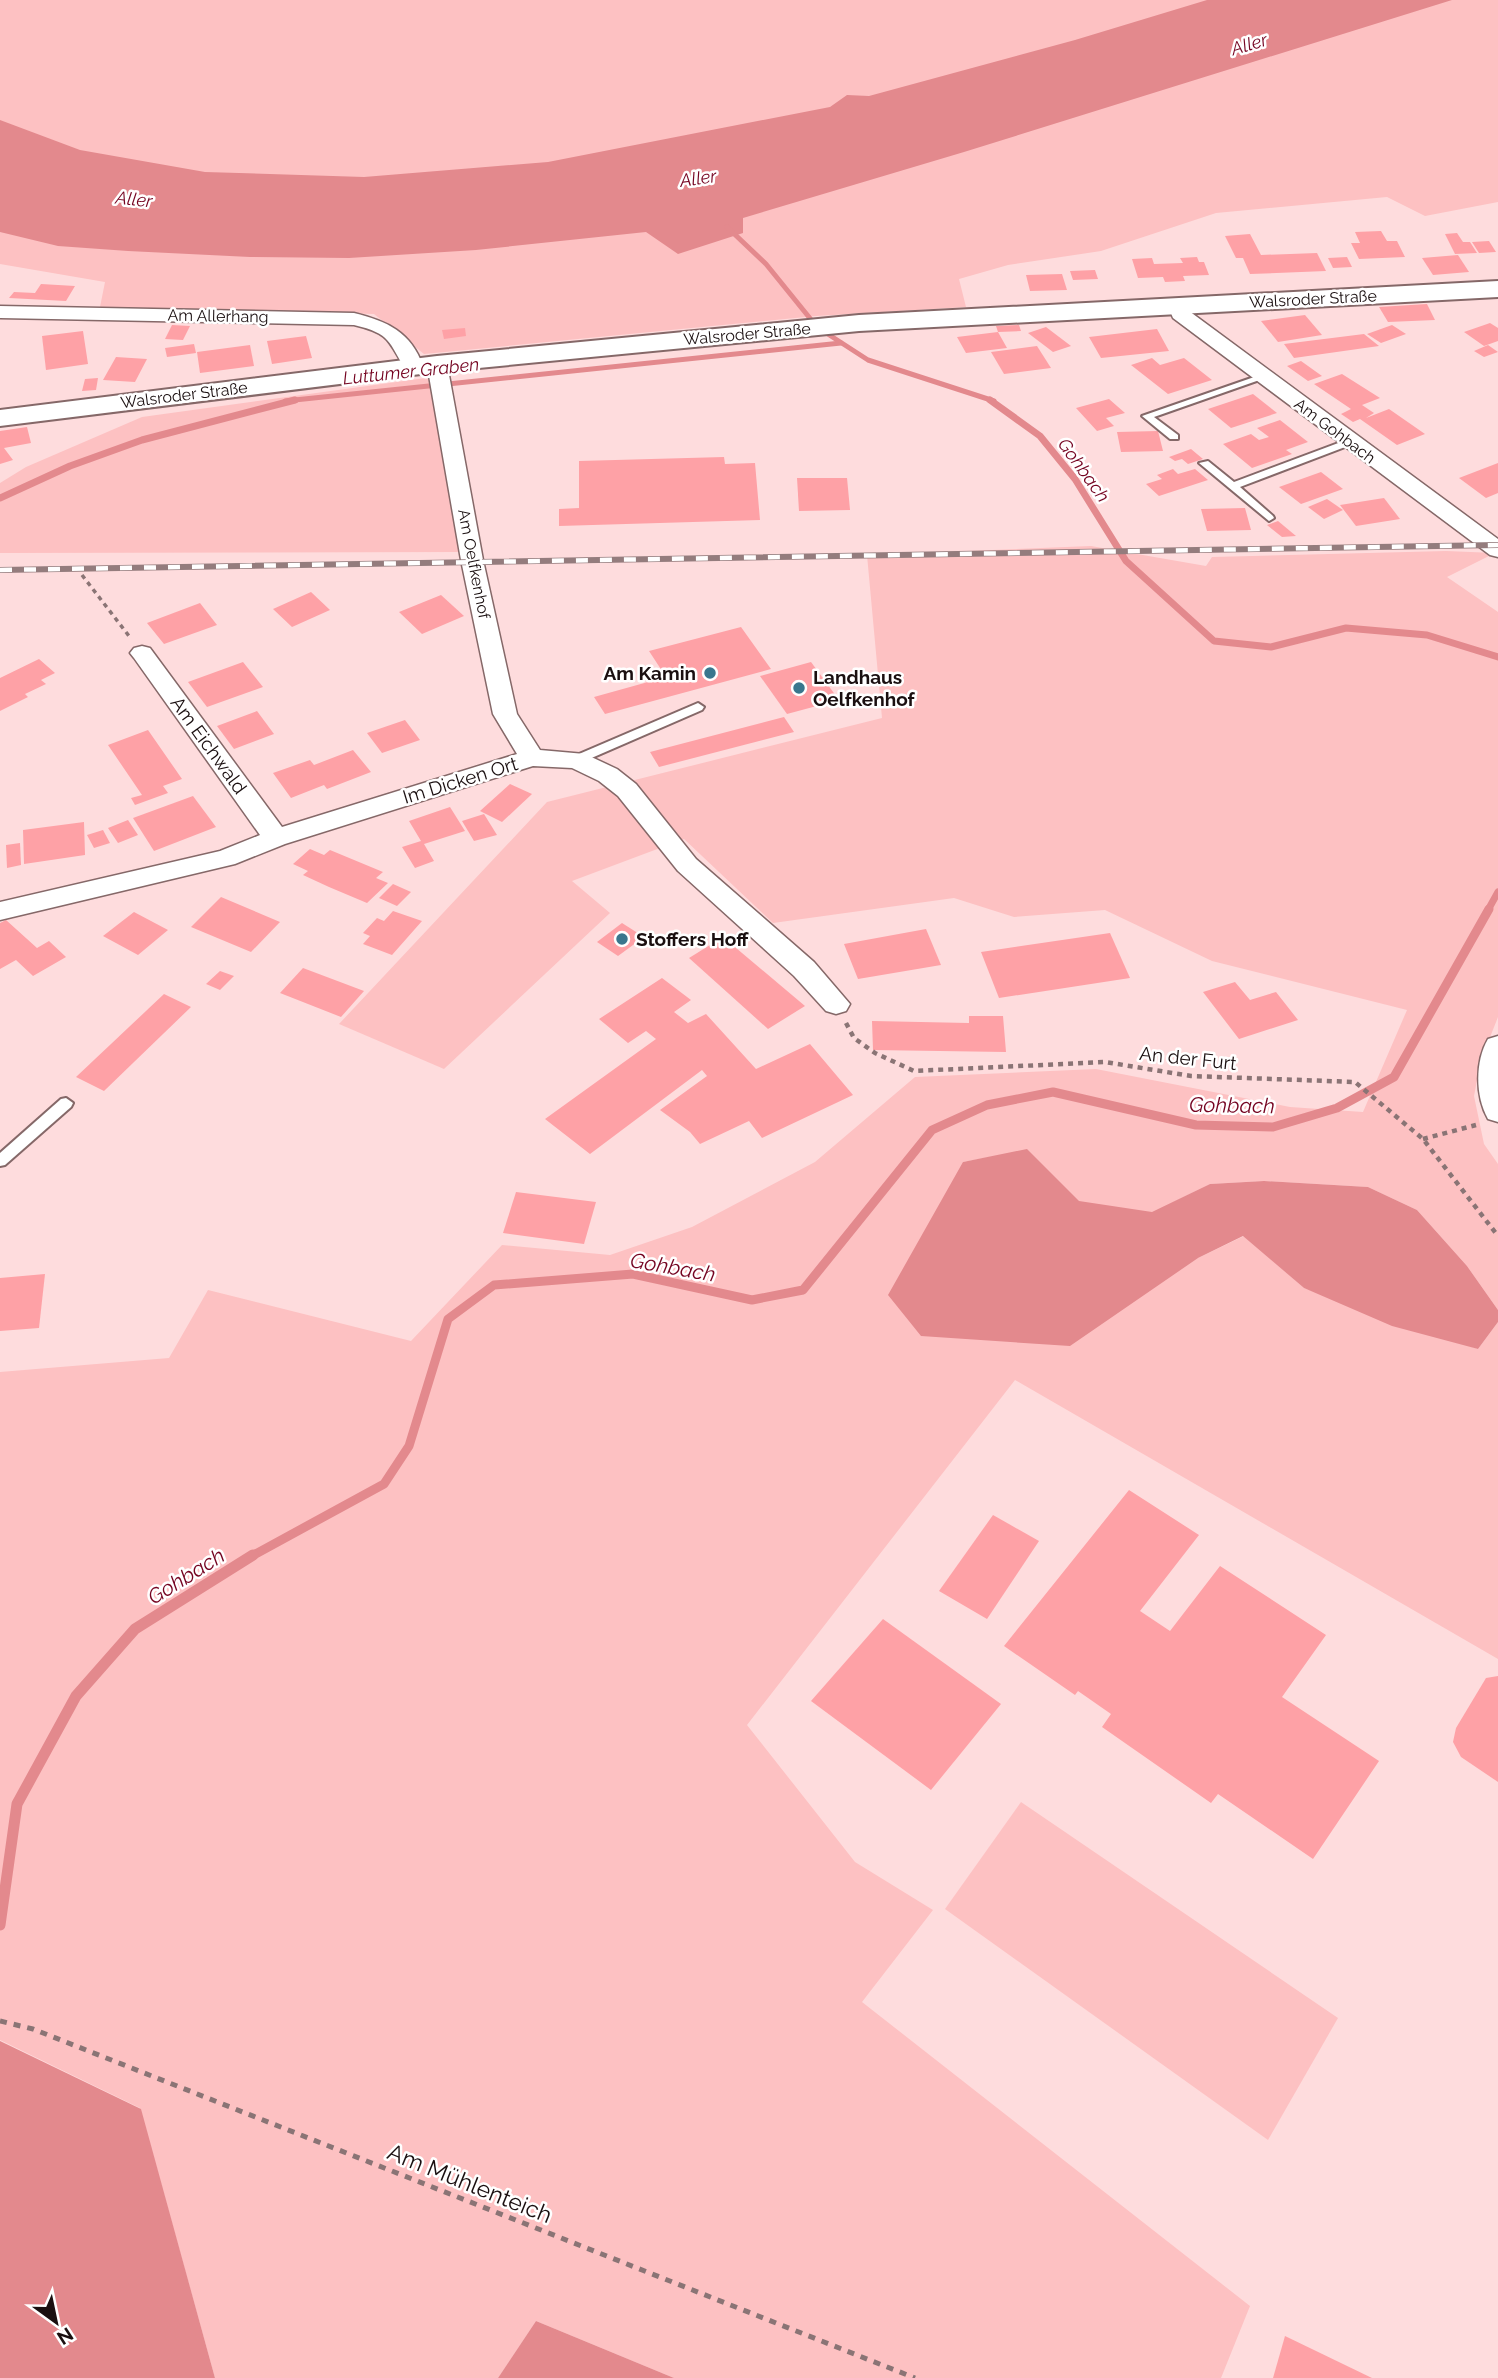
<svg xmlns="http://www.w3.org/2000/svg" width="1498" height="2378" font-family="Raleway,sans-serif">
<rect width="100%" height="100%" fill="#fedcdd"/>
<g fill="#fdc1c2">
<polygon points="0,0 1498,0 1498,202 1425,216 1387,197 1216,213 1101,251 1008,265 959,279 966,307 816,316 424,354 374,314 100,307 105,282 0,264"/>
<polygon points="433,377 461,552 0,553 0,483 26,467 142,417"/>
<polygon points="1091,546 1206,566 1212,557 1446,551 1495,553 1447,577 1498,612 1498,1017 1481,1060 1474,1096 1484,1144 1498,1164 1498,1310 1467,1266 1417,1210 1368,1187 1264,1181 1210,1184 1152,1213 1079,1202 1027,1150 963,1162 1198,1258 1244,1236 1304,1288 1478,1349 1498,1322 1498,1659 1015,1380 747,1725 855,1862 933,1910 862,2002 1250,2306 1221,2378 674,2378 536,2321 498,2378 215,2378 140,2108 0,2040 0,1372 169,1358 208,1290 411,1341 502,1245 610,1255 692,1227 815,1162 915,1077 1096,1069 1290,1107 1363,1112 1407,1010 1212,961 1105,910 1014,917 954,898 773,923 684,839 572,881 610,913 444,1069 339,1024 547,802 882,718 867,555"/>
<polygon points="1021,1802 1338,2018 1268,2140 945,1909"/>
</g>
<g fill="#e3898d">
<polygon points="1207,0 1452,0 964,152 743,218 743,233 678,254 646,232 476,250 349,258 250,257 128,251 58,246 0,232 0,120 80,150 205,172 364,177 548,162 830,107 847,95 869,96 1075,40"/>
<polygon points="1027,1149 1079,1201 1152,1212 1210,1184 1264,1181 1368,1187 1417,1210 1467,1266 1498,1310 1498,1322 1478,1349 1392,1326 1304,1288 1243,1236 1198,1258 1070,1346 921,1336 888,1295 963,1162"/>
<polygon points="0,2041 141,2109 215,2378 0,2378"/>
<polygon points="536,2321 674,2378 498,2378"/>
</g>
<g fill="none" stroke-linecap="round" stroke-linejoin="round">
<g stroke="#e3898d" stroke-width="5">
<polyline points="727,227 766,264 817,327 868,360 994,401"/>
<polyline points="285,401 841,343"/>
</g>
<g stroke="#e3898d" stroke-width="7">
<polyline points="990,400 1040,436 1075,479 1126,561 1214,641 1271,647 1346,628 1427,635 1498,657"/>
<polyline points="0,498 70,466 142,440 295,400"/>
<polyline points="1488,910 1498,892"/>
</g>
<polyline stroke="#e3898d" stroke-width="9" points="250,1557 384,1484 409,1446 448,1319 494,1285 633,1274 752,1300 803,1290 932,1130 987,1105 1053,1092 1196,1125 1273,1127 1337,1108 1394,1077 1489,909"/>
<polyline stroke="#e3898d" stroke-width="11" points="0,1925 17,1804 76,1696 135,1629 253,1555"/>
</g>
<g fill="#fea1a6">
<polygon points="1381,231 1387,241 1397,241 1405,257 1359,259 1351,243 1360,243 1355,232"/>
<polygon points="1457,233 1463,242 1470,242 1477,253 1455,254 1445,234"/>
<polygon points="1250,234 1261,255 1317,253 1326,271 1250,274 1243,258 1236,258 1225,236"/>
<polygon points="1489,241 1496,252 1479,253 1472,242"/>
<polygon points="1458,255 1469,272 1433,275 1422,258"/>
<polygon points="1197,257 1199,262 1204,262 1209,275 1183,276 1185,281 1165,282 1163,277 1138,278 1132,259 1152,258 1154,264 1183,263 1180,258"/>
<polygon points="1347,257 1352,267 1333,268 1328,258"/>
<polygon points="1095,270 1098,279 1073,280 1070,271"/>
<polygon points="1062,274 1067,290 1030,291 1026,275"/>
<polygon points="41,284 75,286 66,301 9,298 14,292 35,293"/>
<polygon points="1427,304 1435,320 1388,322 1379,307"/>
<polygon points="1305,315 1322,335 1278,342 1261,321"/>
<polygon points="1490,323 1498,328 1498,341 1484,346 1464,332"/>
<polygon points="172,325 190,326 183,340 165,339"/>
<polygon points="1019,325 1021,331 998,332 996,326"/>
<polygon points="1392,325 1406,334 1381,343 1367,334"/>
<polygon points="1046,327 1071,346 1053,352 1028,333"/>
<polygon points="465,328 466,336 444,339 442,330"/>
<polygon points="1157,329 1169,351 1101,358 1089,337"/>
<polygon points="83,331 88,364 46,370 42,336"/>
<polygon points="998,332 1007,348 966,353 957,337"/>
<polygon points="1364,334 1379,346 1294,358 1284,344"/>
<polygon points="306,336 312,358 272,364 267,341"/>
<polygon points="194,344 196,353 167,357 165,348"/>
<polygon points="250,345 254,366 200,373 197,352"/>
<polygon points="1488,345 1498,352 1484,357 1474,351"/>
<polygon points="1037,346 1051,368 1004,374 991,352"/>
<polygon points="116,357 147,359 135,382 103,380"/>
<polygon points="1152,358 1160,365 1184,358 1212,380 1168,394 1131,365"/>
<polygon points="1301,361 1322,376 1308,381 1287,366"/>
<polygon points="1342,374 1380,398 1362,405 1374,413 1366,418 1389,409 1425,434 1397,445 1360,419 1353,422 1341,414 1351,409 1314,384"/>
<polygon points="98,378 96,390 82,391 85,379"/>
<polygon points="1253,394 1277,413 1231,428 1208,409"/>
<polygon points="1109,399 1125,413 1106,418 1114,426 1097,431 1076,408"/>
<polygon points="1280,420 1308,442 1286,450 1292,454 1252,468 1223,444 1251,434 1259,440 1269,437 1257,428"/>
<polygon points="27,427 31,443 4,448 13,460 0,464 0,431"/>
<polygon points="1158,431 1163,451 1121,452 1117,432"/>
<polygon points="1191,449 1203,459 1188,464 1182,459 1175,461 1169,457"/>
<polygon points="724,457 725,464 755,463 760,520 559,526 559,509 579,508 579,461"/>
<polygon points="1498,463 1498,493 1486,498 1459,478"/>
<polygon points="1173,469 1178,474 1195,469 1208,480 1159,496 1146,484 1162,479 1157,475"/>
<polygon points="1321,472 1343,489 1301,504 1279,487"/>
<polygon points="797,478 847,478 850,510 799,511"/>
<polygon points="1384,498 1400,519 1356,526 1340,505"/>
<polygon points="1327,499 1343,510 1324,519 1308,507"/>
<polygon points="1245,508 1251,530 1207,531 1201,509"/>
<polygon points="1278,521 1296,536 1282,537 1267,525"/>
<polygon points="311,592 330,610 292,627 273,609"/>
<polygon points="441,595 464,616 422,634 399,612"/>
<polygon points="200,603 217,625 164,644 147,623"/>
<polygon points="741,627 771,669 605,714 594,697 666,677 649,651"/>
<polygon points="39,659 55,673 41,680 46,684 25,694 28,697 0,711 0,678"/>
<polygon points="243,662 263,687 207,707 188,682"/>
<polygon points="811,662 839,700 787,714 760,676"/>
<polygon points="257,711 274,734 234,749 217,726"/>
<polygon points="784,717 794,732 659,767 650,752"/>
<polygon points="405,720 420,740 382,753 367,733"/>
<polygon points="148,730 182,779 163,786 168,793 135,805 131,798 142,795 108,745"/>
<polygon points="353,750 371,772 327,789 324,785 291,798 273,773 310,760 314,765"/>
<polygon points="510,784 532,794 502,822 480,811"/>
<polygon points="193,796 216,827 154,851 133,818"/>
<polygon points="450,807 465,831 424,844 434,861 415,868 402,847 421,841 409,821"/>
<polygon points="484,814 497,835 474,841 462,821"/>
<polygon points="128,820 138,835 118,843 108,828"/>
<polygon points="84,822 85,855 24,864 23,830"/>
<polygon points="103,830 110,843 94,848 87,835"/>
<polygon points="20,843 21,865 7,868 6,845"/>
<polygon points="310,849 324,855 330,850 383,872 376,878 388,883 367,903 329,887 303,875 308,871 293,864"/>
<polygon points="393,884 411,892 397,906 379,898"/>
<polygon points="221,897 280,922 251,952 191,927"/>
<polygon points="393,911 422,921 392,955 363,944 370,936 363,933 377,918 384,921"/>
<polygon points="134,912 168,930 138,955 103,936"/>
<polygon points="6,920 37,948 49,941 66,957 33,976 16,960 0,969 0,923"/>
<polygon points="622,923 644,937 618,956 597,942"/>
<polygon points="926,929 941,965 858,979 844,944"/>
<polygon points="1110,933 1130,978 999,998 981,952"/>
<polygon points="723,937 805,1006 768,1029 689,958"/>
<polygon points="303,968 364,991 341,1017 280,993"/>
<polygon points="220,971 234,976 220,990 206,984"/>
<polygon points="662,978 691,1000 674,1012 688,1023 706,1014 756,1069 810,1044 853,1095 762,1138 749,1121 700,1144 690,1132 660,1110 707,1076 702,1070 590,1154 545,1119 656,1039 646,1031 628,1043 599,1019"/>
<polygon points="1235,982 1250,1000 1276,992 1298,1020 1239,1039 1203,992"/>
<polygon points="164,994 191,1007 104,1091 76,1077"/>
<polygon points="969,1016 1003,1016 1006,1052 873,1050 872,1021 969,1023"/>
<polygon points="516,1192 596,1202 584,1244 503,1233"/>
<polygon points="45,1274 39,1328 0,1331 0,1278"/>
<polygon points="1129,1490 1199,1535 1140,1611 1170,1631 1220,1566 1326,1635 1282,1697 1379,1761 1313,1859 1218,1794 1211,1803 1102,1727 1111,1714 1078,1691 1075,1695 1004,1646"/>
<polygon points="993,1515 1039,1541 987,1619 939,1591"/>
<polygon points="883,1619 1001,1704 931,1790 811,1701"/>
<polygon points="1498,1676 1498,1782 1461,1757 1453,1742 1456,1728 1486,1678"/>
<polygon points="1285,2336 1372,2378 1273,2378"/>
</g>
<g fill="none" stroke-linecap="round" stroke-linejoin="round">
<g stroke="#856868" stroke-width="4">
<g id="service">
<polygon points="1260,375 1268,377 1154,417 1178,435 1178,439 1170,439 1142,416"/>
<polygon points="1349,439 1354,442 1353,444 1240,487 1273,516 1274,518 1269,521 1199,463 1208,461 1234,482"/>
<polygon points="698,703 704,707 702,710 580,763 576,764 570,760 572,757"/>
<polygon points="66,1098 73,1103 71,1107 5,1165 0,1166 0,1153 61,1099"/>
</g>
</g>
<g stroke="#856868" stroke-width="3">
<g id="minor">
<polygon points="1178,300 1185,302 1189,311 1498,539 1498,557 1490,555 1173,318 1168,306 1171,302"/>
<path d="M0 306 354 313C387 321 411 332 423 366L420 370H406C388 342 392 334 354 325L0 318Z"/>
<polygon points="437,358 444,360 447,364 483,560 517,714 540,750 585,754 617,769 636,784 696,859 814,962 850,1004 846,1011 836,1014 826,1011 794,976 678,871 618,796 599,781 572,768 533,766 285,844 235,864 0,920 0,902 220,851 260,835 134,658 130,653 134,648 142,646 150,648 282,827 517,754 493,714 461,560 427,364 430,360"/>
<path d="M1498 1036V1122L1488 1119C1475 1096 1475 1061 1488 1039Z"/>
</g>
</g>
<g stroke="#856868" stroke-width="4">
<polygon id="secondary" points="1498,281 1498,297 859,331 437,372 0,426 0,410 437,356 859,315"/>
</g>
<polyline stroke="#8a7475" stroke-width="3.5" stroke-dasharray="4.5 4.5" stroke-linecap="butt" points="82,575 129,636"/>
<g stroke="#8a7475" stroke-width="4.5" stroke-dasharray="5 5" stroke-linecap="butt">
<polyline points="846,1023 854,1038 875,1053 914,1071 1105,1062 1191,1076 1355,1082 1423,1139 1498,1236"/>
<polyline points="1423,1139 1476,1125"/>
</g>
<polyline stroke="#8a7475" stroke-width="5" stroke-dasharray="7 7" stroke-linecap="butt" points="0,2021 33,2029 915,2378"/>
<use href="#service" fill="#fff" fill-rule="evenodd"/>
<use href="#minor" fill="#fff" fill-rule="evenodd"/>
<use href="#secondary" fill="#fff" fill-rule="evenodd"/>
<g stroke="#947c7d" stroke-width="6">
<polyline id="rail" points="0,570 1498,545"/>
</g>
<use href="#rail" stroke="#fff" stroke-width="4.5" stroke-dasharray="12" stroke-linecap="butt"/>
</g>
<g fill="#3a768d" stroke="#fff" stroke-width="2.5">
<circle cx="710" cy="673" r="7"/>
<circle cx="799" cy="688" r="7"/>
<circle cx="622" cy="939" r="7"/>
</g>
<g text-anchor="middle" dominant-baseline="central" stroke-width="5" stroke-linejoin="round" paint-order="stroke">
<g font-size="16" fill="#1a0f10" stroke="#fff">
<text transform="translate(1313 299) rotate(-3)">Walsroder Straße</text>
<text transform="translate(218 316) rotate(1)">Am Allerhang</text>
<text transform="translate(747 334) rotate(-5)">Walsroder Straße</text>
<text transform="translate(184 395) rotate(-7)">Walsroder Straße</text>
<text transform="translate(1335 431) rotate(37)">Am Gohbach</text>
<text transform="translate(474 564) rotate(79)">Am Oelfkenhof</text>
</g>
<g font-size="18" font-style="italic" fill="#750421" stroke="#fff">
<text transform="translate(1249 44) rotate(-17)">Aller</text>
<text transform="translate(698 178) rotate(-8)">Aller</text>
<text transform="translate(134 199) rotate(6)">Aller</text>
<text transform="translate(411 371) rotate(-6)">Luttumer Graben</text>
<text transform="translate(1084 470) rotate(54)">Gohbach</text>
</g>
<g font-size="19" font-weight="bold" fill="#1a0f10" stroke="#fff" text-anchor="start">
<text x="696" y="673" text-anchor="end">Am Kamin</text>
<text x="813" y="677">Landhaus<tspan x="813" dy="22">Oelfkenhof</tspan></text>
<text x="636" y="939">Stoffers Hoff</text>
</g>
<g font-size="19" fill="#1a0f10" stroke="#fff">
<text transform="translate(209 745) rotate(54)">Am Eichwald</text>
<text transform="translate(460 780) rotate(-17)">Im Dicken Ort</text>
<text transform="translate(1188 1058) rotate(6)">An der Furt</text>
</g>
<g font-size="21" font-style="italic" fill="#750421" stroke="#fff">
<text transform="translate(1232 1105) rotate(1)">Gohbach</text>
<text transform="translate(673 1267) rotate(10)">Gohbach</text>
<text transform="translate(186 1576) rotate(-32)">Gohbach</text>
</g>
<g font-size="23" fill="#1a0f10" stroke="#fff">
<text transform="translate(470 2183) rotate(22)">Am Mühlenteich</text>
</g>
</g>
<g transform="translate(56 2322) rotate(147)" stroke="#ffffff" stroke-width="5" paint-order="stroke">
<path d="M0-5L12 26L0 18L-12 26Z" fill="#1a0f10"/>
<text y="-10" font-size="19" font-weight="bold" text-anchor="middle" fill="#1a0f10">N</text>
</g>
</svg>
